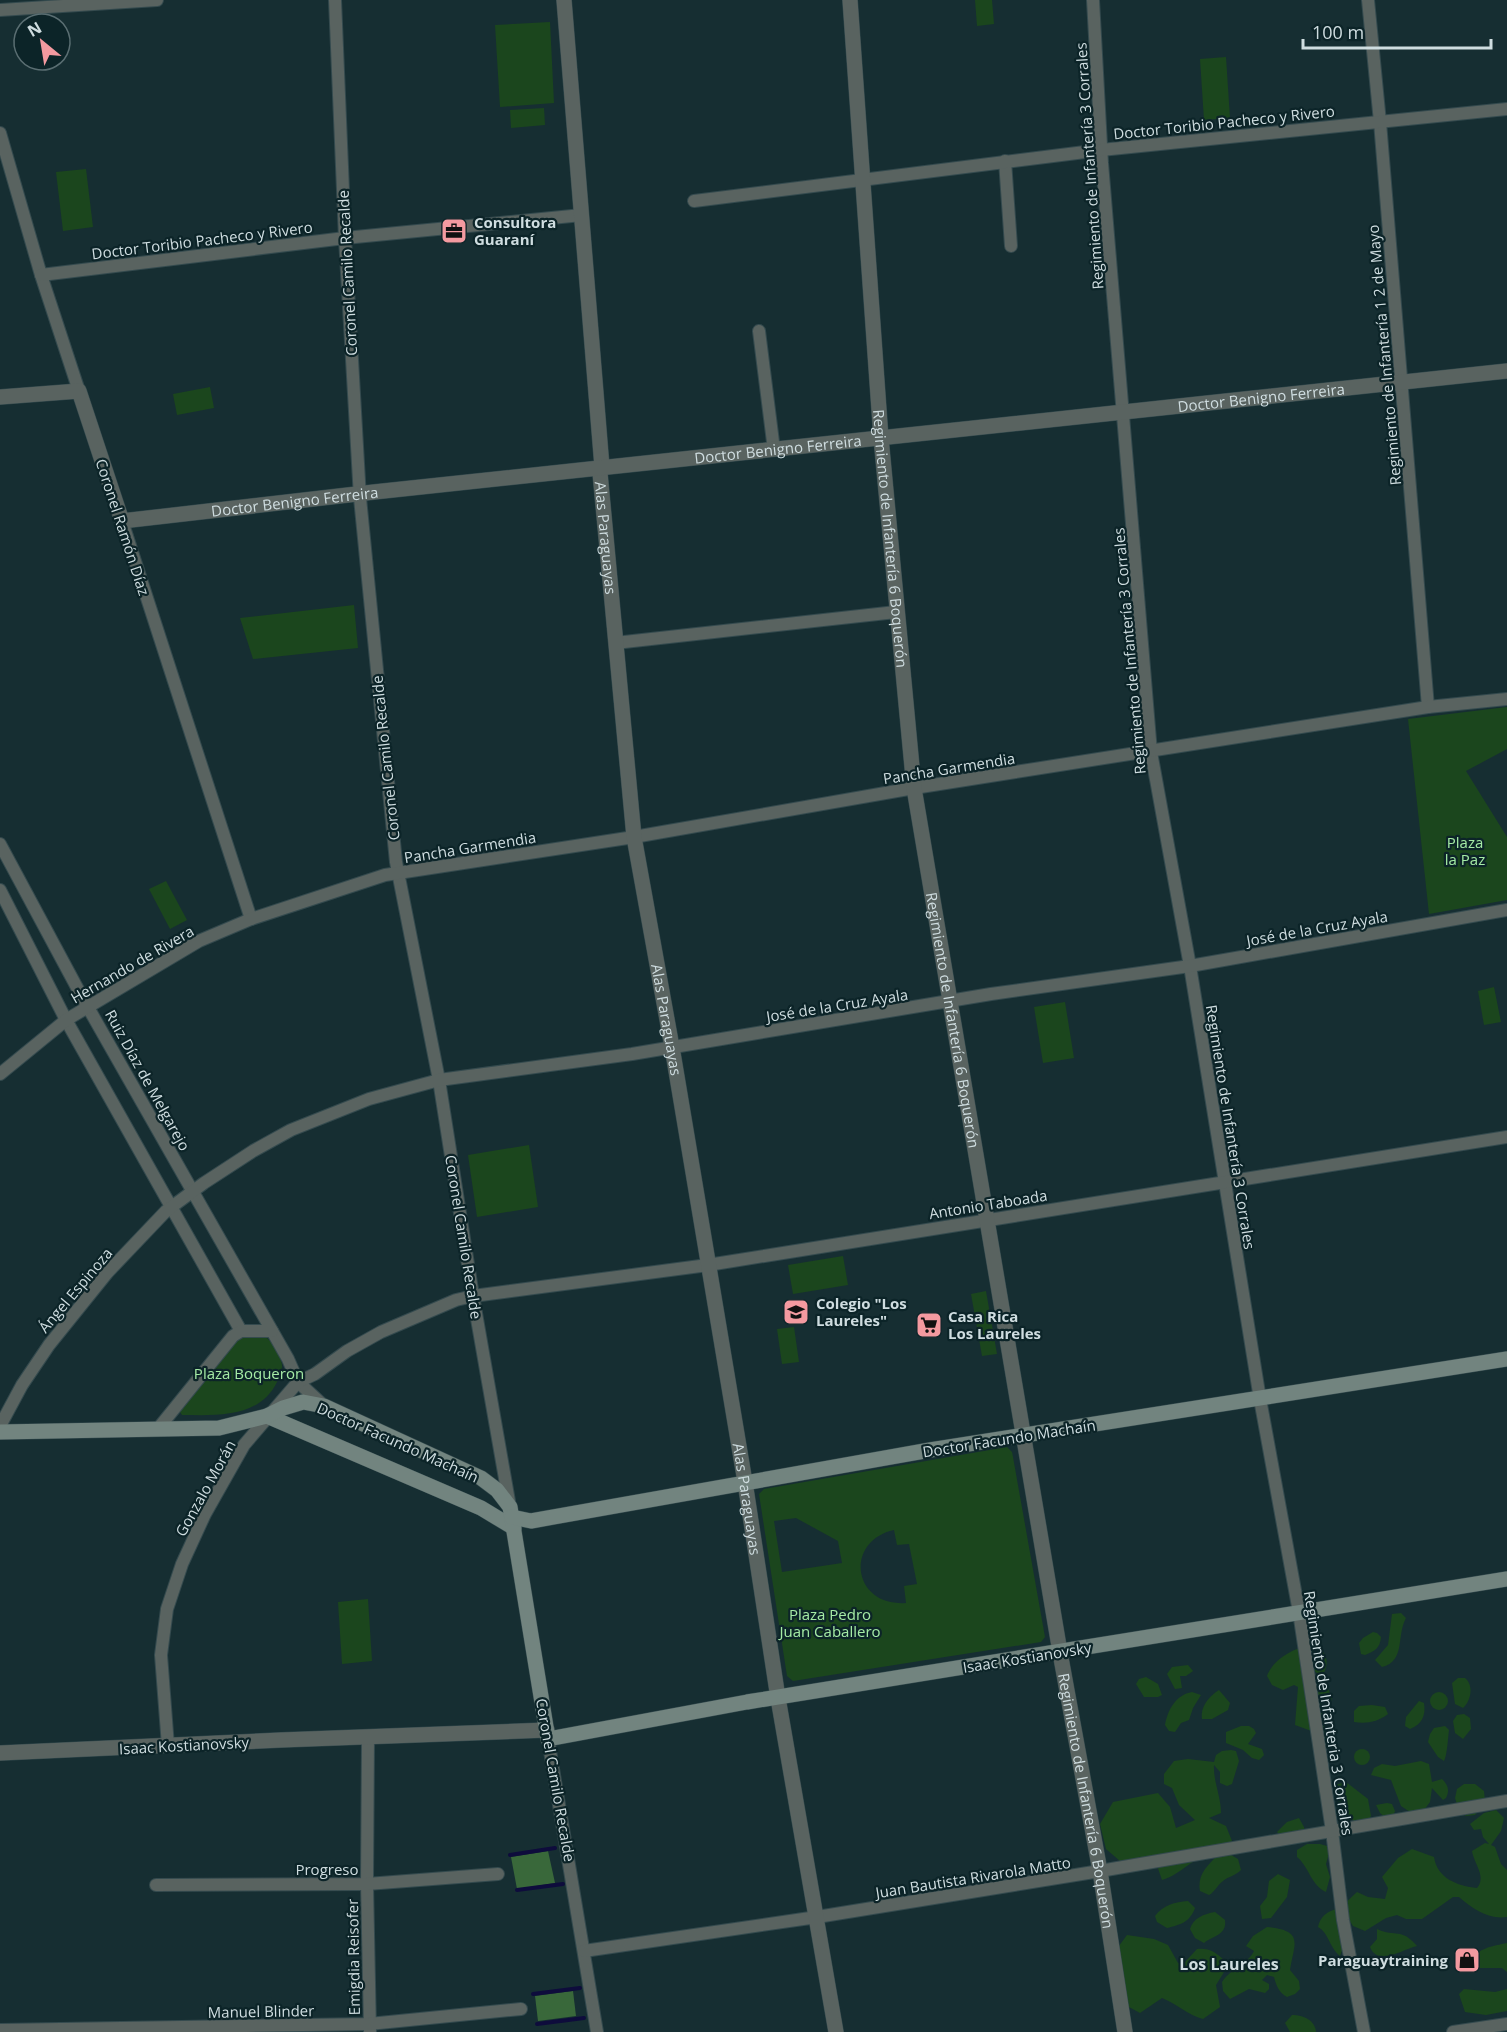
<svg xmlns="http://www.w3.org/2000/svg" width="1507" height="2032" font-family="'Open Sans',sans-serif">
<rect width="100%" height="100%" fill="#162e32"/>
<g fill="#1b461d" fill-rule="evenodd">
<polygon points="975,0 992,0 994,24 977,26"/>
<polygon points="550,22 554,103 500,107 495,25"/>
<polygon points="1226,57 1230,118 1204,120 1200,59"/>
<polygon points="544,108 545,125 511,128 510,110"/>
<polygon points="86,169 93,227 63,231 56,172"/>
<polygon points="210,387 214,408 177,415 173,394"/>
<polygon points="354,605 358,648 253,659 240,618"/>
<polygon points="1507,707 1507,749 1466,771 1507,837 1507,900 1429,914 1408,719"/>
<polygon points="166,881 187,920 170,929 149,889"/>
<polygon points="1494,987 1501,1022 1484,1025 1478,991"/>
<polygon points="1065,1002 1074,1058 1043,1063 1034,1007"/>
<polygon points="529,1145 538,1207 477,1217 468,1155"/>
<polygon points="843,1256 848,1285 793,1294 788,1265"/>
<polygon points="986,1291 997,1354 982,1356 971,1294"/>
<polygon points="794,1327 799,1362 782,1364 777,1329"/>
<path d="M262 1335C271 1339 278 1351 281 1361 284 1368 280 1375 277 1382 259 1419 216 1415 182 1415L180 1412 238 1340 247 1336Z"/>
<path d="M1007 1447 1012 1452 1013 1457 1045 1637 1041 1642 793 1681 787 1676 759 1494 764 1489ZM796 1518 838 1541 842 1563 782 1572 774 1521ZM894 1530 897 1545 909 1544 917 1584 904 1586 906 1603C852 1607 844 1541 894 1530Z"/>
<polygon points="368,1599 372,1661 342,1664 338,1602"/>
<path d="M1401 1613 1406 1618C1396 1636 1406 1661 1382 1667L1375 1660 1388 1645 1392 1614Z"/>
<path d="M1373 1632 1377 1633 1381 1637C1380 1648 1375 1651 1365 1655L1361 1654 1359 1643 1363 1638Z"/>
<path d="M1309 1645 1318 1647C1327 1654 1329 1662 1324 1673L1319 1675 1308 1665 1309 1681 1326 1684 1332 1697 1328 1716 1334 1741 1330 1747 1320 1746 1317 1733 1295 1725 1298 1687 1294 1685 1283 1690 1272 1685 1267 1676C1273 1659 1293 1649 1309 1645Z"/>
<polygon points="1188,1665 1193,1671 1186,1676 1180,1676 1182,1688 1175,1689 1167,1674 1172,1667"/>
<polygon points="1146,1677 1158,1684 1162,1695 1158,1697 1144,1697 1136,1684 1139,1679"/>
<path d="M1458 1678H1465C1474 1685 1471 1701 1463 1708L1455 1704 1452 1683Z"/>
<path d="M1219 1690 1230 1703 1228 1710 1212 1719H1202C1200 1707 1209 1696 1219 1690Z"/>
<path d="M1192 1692 1201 1695 1193 1708 1189 1720 1181 1723 1175 1732 1169 1731 1165 1725C1168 1709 1176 1695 1192 1692Z"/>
<circle cx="1439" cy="1701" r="9"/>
<path d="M1419 1701 1424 1703C1426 1716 1422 1724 1410 1729L1405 1726 1406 1717Z"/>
<path d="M1372 1705 1385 1707 1388 1714C1377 1722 1367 1724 1354 1722V1711L1359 1706Z"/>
<polygon points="1464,1714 1470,1718 1471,1729 1463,1739 1455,1733 1453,1721 1457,1715"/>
<polygon points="1241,1726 1249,1726 1254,1729 1256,1733 1248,1744 1262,1749 1264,1755 1259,1760 1252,1758 1243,1750 1226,1743 1226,1732"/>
<path d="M1445 1726 1449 1730C1448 1738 1447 1756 1444 1761L1438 1757 1428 1742 1430 1734 1434 1728Z"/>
<circle cx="1362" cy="1757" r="8"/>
<path d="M1231 1750 1236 1751 1239 1761 1232 1784 1227 1786 1220 1783V1772L1214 1765C1213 1781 1221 1796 1221 1813L1209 1818 1226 1826 1232 1841 1224 1851 1238 1859 1241 1870C1235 1876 1229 1876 1223 1881 1217 1885 1215 1892 1209 1895L1200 1891C1197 1875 1207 1866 1218 1855 1194 1853 1184 1874 1162 1880L1154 1857 1120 1861 1106 1849 1100 1824 1113 1802 1158 1793 1170 1807 1176 1828 1195 1820 1179 1805 1172 1788 1164 1784V1774L1174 1761 1188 1759 1214 1762 1216 1755 1222 1751Z"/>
<path d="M1421 1761 1429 1764 1432 1782 1442 1779C1448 1785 1450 1790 1446 1798L1443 1800 1432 1788 1430 1802 1424 1810 1410 1812 1401 1806 1391 1780 1371 1775 1374 1768 1382 1764 1395 1766Z"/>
<path d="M1346 1782 1368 1799 1371 1816 1367 1822H1355C1344 1811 1334 1801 1335 1785Z"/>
<polygon points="1464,1784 1475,1784 1484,1791 1485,1802 1475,1815 1466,1816 1459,1811 1455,1798 1457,1789"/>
<polygon points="1387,1803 1392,1804 1395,1811 1393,1816 1386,1818 1380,1813 1376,1805"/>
<path d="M1496 1810 1504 1818 1501 1831 1491 1845 1495 1847 1501 1864 1507 1870V1917C1489 1920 1473 1909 1459 1897H1453L1422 1919H1406L1397 1915 1386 1918 1365 1931 1353 1926 1341 1907 1357 1892 1368 1897 1385 1899 1388 1888 1382 1877 1398 1858 1412 1849 1434 1857C1437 1878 1457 1886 1477 1888 1487 1877 1474 1864 1472 1851L1485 1843 1489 1844 1483 1837 1481 1829 1474 1830 1470 1824 1484 1813Z"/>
<polygon points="1299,1818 1304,1827 1306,1837 1288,1844 1277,1832 1287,1822"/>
<path d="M1307 1844H1320L1327 1846 1329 1853 1326 1864 1330 1877 1326 1892C1310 1884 1310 1868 1297 1857V1850Z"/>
<polygon points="1278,1874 1290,1880 1287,1897 1271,1918 1262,1919 1260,1906 1267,1897 1269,1881"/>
<path d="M1188 1901 1195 1908C1190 1922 1180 1925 1167 1928L1157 1922 1155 1916C1163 1905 1175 1902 1188 1901Z"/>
<path d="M1337 1909 1344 1945 1340 1956C1329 1947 1329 1933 1318 1927 1320 1917 1327 1911 1337 1909Z"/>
<path d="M1215 1912 1225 1920C1227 1935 1214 1935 1204 1943L1195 1938 1190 1929C1193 1918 1204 1914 1215 1912Z"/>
<path d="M1267 1927C1305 1931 1294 1943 1290 1970L1299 1981 1300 1989 1295 1994 1287 1997C1279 1993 1276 1985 1274 1977L1267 1975 1262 1980 1269 1984V1989L1265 1993 1249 1989 1230 1999 1223 1991 1222 1982C1230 1969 1248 1964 1254 1951L1246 1946 1253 1936Z"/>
<path d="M1377 1929C1396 1938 1401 1927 1417 1946 1403 1949 1378 1967 1370 1947L1377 1939Z"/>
<path d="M1127 1935 1154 1939 1168 1945 1178 1963 1185 1962 1197 1949C1210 1948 1215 1952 1225 1961L1226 1969 1216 1985 1220 2007 1203 2019C1188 2015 1177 2004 1162 1998L1140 2013 1129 2007 1124 1982 1113 1954Z"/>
<path d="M1507 1943V1972L1502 1968H1475L1471 1964C1474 1948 1494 1946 1507 1943Z"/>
<polygon points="1464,1989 1495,1992 1507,1989 1507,2011 1486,2015 1465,2012 1459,1994"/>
<path d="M1292 2015C1303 2015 1315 2020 1316 2032H1290L1285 2023Z"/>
</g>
<g fill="#39683a">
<polygon points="548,1851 555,1883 517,1889 511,1857"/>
<polygon points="573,1991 576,2016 538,2021 535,1996"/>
</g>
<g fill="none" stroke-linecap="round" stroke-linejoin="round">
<g stroke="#0e0c3c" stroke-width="4">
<polyline points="510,1855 555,1848"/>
<polyline points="517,1890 563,1884"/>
<polyline points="533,1994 580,1988"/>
<polyline points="537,2024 584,2018"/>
</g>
<g stroke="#344a4e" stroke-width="14">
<g id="minor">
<polyline points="335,0 345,238 360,498 396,862 439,1080 473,1296 510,1507"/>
<polyline points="1093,0 1102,163 1151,752 1190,966 1260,1399 1299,1612 1332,1831 1343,1920 1364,2032"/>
<polyline points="1368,0 1380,122 1428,707"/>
<polyline points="0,10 157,0"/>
<polyline points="0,133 41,275 79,391"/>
<polyline points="1005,161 1011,246"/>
<polyline points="694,201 1101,150 1507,109"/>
<polyline points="41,275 345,238 582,215"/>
<polyline points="759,331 774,450"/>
<polyline points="122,521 251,919"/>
<polyline points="615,643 896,612"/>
<polyline points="0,844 81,995 288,1359 298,1382 324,1406"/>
<polyline points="0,890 66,1020 241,1331"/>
<polyline points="0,1074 66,1020 199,941 251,919 385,875 634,837 914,788 1428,707 1507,699"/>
<polyline points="0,1426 22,1385 49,1345 107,1273 166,1211 204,1183 253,1151 291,1130 369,1099 439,1080 632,1054 991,994 1190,966 1507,910"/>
<polyline points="157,1430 233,1336 241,1331 272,1331"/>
<polyline points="368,1738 367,1884 370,2031"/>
<polyline points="548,1739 597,2032"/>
<polyline points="168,1746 161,1655 167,1609 182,1564 205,1514 244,1445 298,1382 315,1374 347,1351 381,1332 456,1300 473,1296 708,1265 1507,1137"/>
<polyline points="156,1885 367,1884 498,1874"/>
<polyline points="584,1951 817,1917 1100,1871 1507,1801"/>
<polyline points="0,2030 369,2024 521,2009"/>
<polyline points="1453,2032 1507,2024"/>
</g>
</g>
<g stroke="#344a4e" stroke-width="16">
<g id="tertiary">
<path id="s1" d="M564 0 602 467 600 473 634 837 672 1047 745 1482 778 1698 836 2032"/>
<path id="s2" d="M850 0 881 438 914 788 1061 1658 1100 1871 1125 2032"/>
<path id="s3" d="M0 397 79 391 122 521 374 492 1507 371"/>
<polyline points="0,1753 281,1740 547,1730"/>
</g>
</g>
<g stroke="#344a4e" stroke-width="16">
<g id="secondary">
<polyline points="267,1416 481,1508 514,1528"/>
<polyline points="0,1432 219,1428 267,1416 283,1408 303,1402 324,1406 481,1478 497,1490 510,1507 548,1739 747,1702 1507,1579"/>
<polyline points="512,1517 531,1521 930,1450 1507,1359"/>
</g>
</g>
<use href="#minor" stroke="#596360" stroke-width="12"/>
<use href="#tertiary" stroke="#596360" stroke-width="15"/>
<use href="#secondary" stroke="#72847f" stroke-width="15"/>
</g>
<defs>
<g id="office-square" transform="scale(1.35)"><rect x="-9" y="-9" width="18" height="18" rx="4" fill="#f49aa0" stroke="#0c2428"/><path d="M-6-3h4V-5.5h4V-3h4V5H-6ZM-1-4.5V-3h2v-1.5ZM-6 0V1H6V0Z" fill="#111"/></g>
<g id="school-square" transform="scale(1.35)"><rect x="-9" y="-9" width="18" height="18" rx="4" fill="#f49aa0" stroke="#0c2428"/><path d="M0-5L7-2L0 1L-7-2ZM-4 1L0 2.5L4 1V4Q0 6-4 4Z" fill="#111"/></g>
<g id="supermarket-square" transform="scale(1.35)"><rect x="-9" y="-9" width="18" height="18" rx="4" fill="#f49aa0" stroke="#0c2428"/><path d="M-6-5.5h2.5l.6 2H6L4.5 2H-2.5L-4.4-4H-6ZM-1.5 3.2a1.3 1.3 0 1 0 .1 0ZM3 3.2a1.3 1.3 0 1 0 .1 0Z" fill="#111"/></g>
<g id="shop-square" transform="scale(1.35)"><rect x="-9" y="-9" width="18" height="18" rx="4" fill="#f49aa0" stroke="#0c2428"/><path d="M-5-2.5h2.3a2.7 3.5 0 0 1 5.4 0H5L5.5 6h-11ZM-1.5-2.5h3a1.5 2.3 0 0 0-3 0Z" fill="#111"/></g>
</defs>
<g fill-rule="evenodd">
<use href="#office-square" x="454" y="231"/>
<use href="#school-square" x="796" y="1312"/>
<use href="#supermarket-square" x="929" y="1325"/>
<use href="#shop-square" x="1467" y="1960"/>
</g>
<g text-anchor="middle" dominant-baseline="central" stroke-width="4.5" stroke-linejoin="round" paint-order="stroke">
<g font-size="15" fill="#cfdde0" stroke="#0c2428">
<text transform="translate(1224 122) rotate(-6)">Doctor Toribio Pacheco y Rivero</text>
<text transform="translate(1089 166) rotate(-94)">Regimiento de Infantería 3 Corrales</text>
<text transform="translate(202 240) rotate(-7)">Doctor Toribio Pacheco y Rivero</text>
<text transform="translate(347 273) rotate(-93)">Coronel Camilo Recalde</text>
<text transform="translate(1384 355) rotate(-95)">Regimiento de Infantería 1 2 de Mayo</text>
<text stroke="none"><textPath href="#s3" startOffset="1362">Doctor Benigno Ferreira</textPath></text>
<text stroke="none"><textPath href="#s3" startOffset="876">Doctor Benigno Ferreira</textPath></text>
<text stroke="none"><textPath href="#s3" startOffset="390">Doctor Benigno Ferreira</textPath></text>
<text transform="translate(123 527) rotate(72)">Coronel Ramón Díaz</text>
<text stroke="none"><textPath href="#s1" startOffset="540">Alas Paraguayas</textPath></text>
<text stroke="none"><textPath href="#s2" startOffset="540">Regimiento de Infantería 6 Boquerón</textPath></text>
<text transform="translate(1129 651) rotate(-95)">Regimiento de Infantería 3 Corrales</text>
<text transform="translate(385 758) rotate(-96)">Coronel Camilo Recalde</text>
<text transform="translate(949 768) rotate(-9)">Pancha Garmendia</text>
<text transform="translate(470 847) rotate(-9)">Pancha Garmendia</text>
<text transform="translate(1317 928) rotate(-10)">José de la Cruz Ayala</text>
<text transform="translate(132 964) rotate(-30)">Hernando de Rivera</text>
<text transform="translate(837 1005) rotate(-9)">José de la Cruz Ayala</text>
<text stroke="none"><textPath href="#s1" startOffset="1026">Alas Paraguayas</textPath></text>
<text stroke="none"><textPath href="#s2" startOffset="1026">Regimiento de Infantería 6 Boquerón</textPath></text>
<text transform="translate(148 1080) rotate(61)">Ruiz Díaz de Melgarejo</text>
<text transform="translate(1231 1127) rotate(81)">Regimiento de Infantería 3 Corrales</text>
<text transform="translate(988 1204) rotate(-9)">Antonio Taboada</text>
<text transform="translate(464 1237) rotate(81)">Coronel Camilo Recalde</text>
<text transform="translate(75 1290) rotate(-50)">Ángel Espinoza</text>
<text transform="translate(1009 1438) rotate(-9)">Doctor Facundo Machaín</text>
<text transform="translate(398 1442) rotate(24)">Doctor Facundo Machaín</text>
<text transform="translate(205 1488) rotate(-61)">Gonzalo Morán</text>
<text stroke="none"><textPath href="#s1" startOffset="1512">Alas Paraguayas</textPath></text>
<text transform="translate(1027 1657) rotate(-9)">Isaac Kostianovsky</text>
<text transform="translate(1329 1713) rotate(81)">Regimiento de Infanteria 3 Corrales</text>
<text transform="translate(184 1745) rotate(-3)">Isaac Kostianovsky</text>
<text transform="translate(556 1780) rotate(80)">Coronel Camilo Recalde</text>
<text stroke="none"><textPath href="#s2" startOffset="1818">Regimiento de Infantería 6 Boquerón</textPath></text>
<text x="327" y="1869">Progreso</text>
<text transform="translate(973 1877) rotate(-9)">Juan Bautista Rivarola Matto</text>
<text transform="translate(353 1957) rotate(-91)">Emigdia Reisofer</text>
<text transform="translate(261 2011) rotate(-1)">Manuel Blinder</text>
</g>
<g font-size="15" font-weight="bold" fill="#cfdde0" stroke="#0c2428" text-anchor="start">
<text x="474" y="222">Consultora<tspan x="474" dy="17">Guaraní</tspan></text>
<text x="816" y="1303">Colegio "Los<tspan x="816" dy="17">Laureles"</tspan></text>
<text x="948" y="1316">Casa Rica<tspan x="948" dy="17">Los Laureles</tspan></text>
<text x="1448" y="1960" text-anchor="end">Paraguaytraining</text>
</g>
<g font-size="15" fill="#a5eba5" stroke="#0c2428">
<text x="1465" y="842">Plaza<tspan x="1465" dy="17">la Paz</tspan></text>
<text x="249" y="1373">Plaza Boqueron</text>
<text x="830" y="1614">Plaza Pedro<tspan x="830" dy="17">Juan Caballero</tspan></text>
</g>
<g font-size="16" font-weight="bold" fill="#cfdde0" stroke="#0c2428">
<text x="1229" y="1964">Los Laureles</text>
</g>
</g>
<g transform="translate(42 42) rotate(330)"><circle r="28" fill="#0c2428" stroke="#5a6e72" stroke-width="1.5"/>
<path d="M0-4.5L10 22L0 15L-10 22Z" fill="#f49aa0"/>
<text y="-9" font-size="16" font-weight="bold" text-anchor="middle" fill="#cfdde0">N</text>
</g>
<path d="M1303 39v9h188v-9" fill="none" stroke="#cfdde0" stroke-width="3"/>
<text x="1312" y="39" font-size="18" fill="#cfdde0" stroke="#0c2428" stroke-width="4.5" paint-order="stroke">100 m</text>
</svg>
